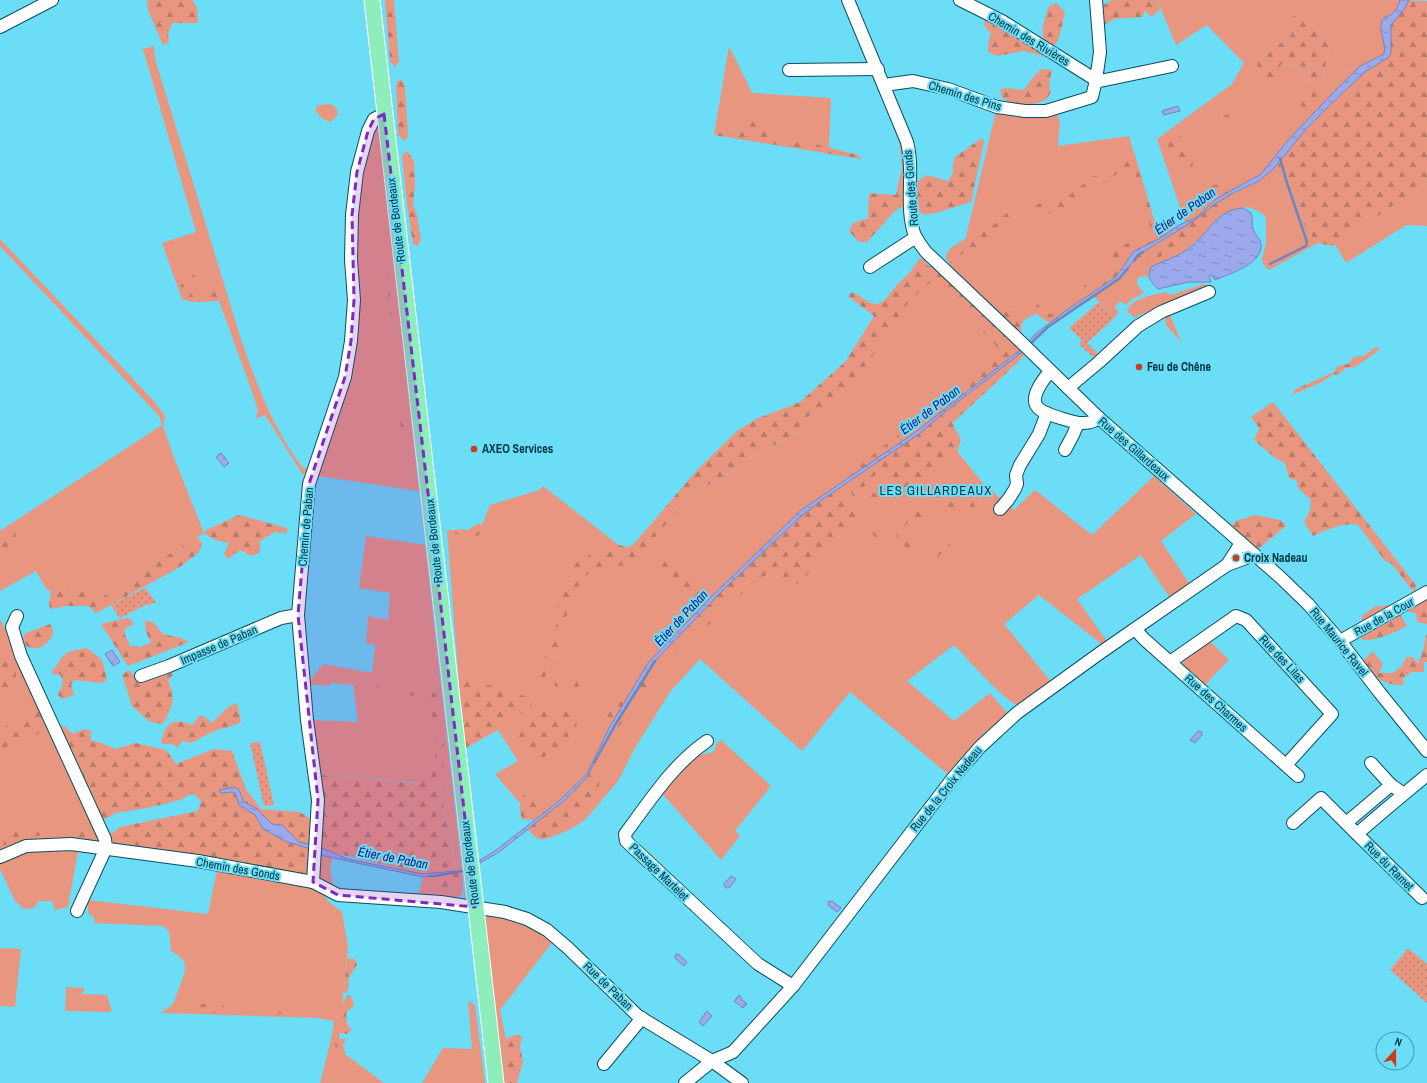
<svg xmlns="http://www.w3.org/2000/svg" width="1427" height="1083" font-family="'Archivo Narrow',sans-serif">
<defs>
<pattern id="forest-firs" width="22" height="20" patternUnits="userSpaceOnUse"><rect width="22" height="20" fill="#e99681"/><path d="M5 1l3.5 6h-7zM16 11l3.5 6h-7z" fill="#ba7b6b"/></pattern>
<pattern id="garden-dots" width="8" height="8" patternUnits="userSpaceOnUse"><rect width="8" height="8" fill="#e99681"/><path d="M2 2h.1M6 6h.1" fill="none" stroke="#ba7b6b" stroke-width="1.8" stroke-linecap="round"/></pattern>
<pattern id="water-ripples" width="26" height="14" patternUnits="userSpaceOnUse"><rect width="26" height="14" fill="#9ca9ec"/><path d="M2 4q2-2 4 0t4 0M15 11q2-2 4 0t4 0" fill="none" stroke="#7d8ac1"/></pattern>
</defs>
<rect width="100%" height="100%" fill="#6bddf7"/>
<g fill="#e99681">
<polygon points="1157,0 1402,0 1385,56 1367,65 1349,70 1330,87 1322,90 1322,81 1330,45 1324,31 1308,24 1299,14 1292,34 1258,61 1306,67 1312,79 1311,115 1265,171 1210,206 1259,181 1276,166 1277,170 1289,179 1306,229 1318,243 1269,270 1263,264 1262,259 1266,243 1266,218 1262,213 1249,207 1244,208 1231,210 1221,215 1207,231 1184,252 1151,267 1148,273 1149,276 1138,277 1137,284 1144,293 1132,299 1126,305 1120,301 1114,308 1119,312 1114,318 1094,296 1120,278 1138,255 1186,225 1157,139 1232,84 1244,63 1207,25 1176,45"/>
<path d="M154 46 155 59C177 130 199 202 221 274 241 339 261 413 303 468L308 469 303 475 265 415 255 419 258 411 254 397 219 301 192 302 182 299 162 243 196 232 144 52 142 49Z"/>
<path d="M729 46 752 93 831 98 829 148C815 144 783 145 773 136 770 133 767 127 764 123L740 131 732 129 714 135Z"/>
<path d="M331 104 337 109 338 114 331 122C323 120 320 117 315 110L318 105Z"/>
<polygon points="997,107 1056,111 1060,122 1058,146 1129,136 1159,239 1134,251 1116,276 1054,323 1041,311 1020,322 1022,337 948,266 962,253"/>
<polygon points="376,127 379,128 419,491 311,475 345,377 359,173 373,128"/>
<polygon points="1427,183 1427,226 1406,225 1346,263 1335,244"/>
<polygon points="0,239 153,400 165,416 163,426 173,455 204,533 93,603 47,590 36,571 0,591 0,531 162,425 159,416 0,246"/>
<path d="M941 272 1020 350 917 431 838 486 844 483 1023 357 942 433 982 482 1014 510 1035 490 1092 535 1154 476 1196 514 1161 541 1191 586 1170 598 1141 555 1077 599 1108 643 1104 646 1039 595 1004 624 1052 683 1019 706C1003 700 968 659 954 645L907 681 954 721 990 693 1008 714 983 734 950 776 850 692 802 751 700 659 670 692 635 748 618 781 585 820 569 830 549 838 535 821 565 800 587 777 611 731 653 663 837 488 835 487 800 511 708 600 648 663 609 728 587 774 558 802 534 820 495 774 518 761 498 730 464 749 447 530H480L490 505 540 490 543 486 630 554 689 497 704 485 716 483 755 455 797 433 807 416 847 393 884 325Z"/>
<path d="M1204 284 1210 287 1137 316 1135 318 1127 311C1133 297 1153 295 1166 292L1168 294 1171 295Z"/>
<polygon points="1169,313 1182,343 1166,325 1165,318"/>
<polygon points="366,536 425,545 462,871 463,889 462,895 457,897 418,897 423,877 457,873 440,784 322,775 307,720 358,722 353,685 331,683 328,686 307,684 323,664 372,673 375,645 366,643 368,616 388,620 390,593 359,588"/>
<polygon points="0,619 105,839 106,848 79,846 68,907 55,910 52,901 38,901 35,908 24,909 15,901 0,869"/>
<polygon points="1208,639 1229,660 1203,687 1183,666 1183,660"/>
<polygon points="721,740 771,786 735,831 740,836 721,860 660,791 697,755 711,753 715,749 716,744"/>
<path d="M323 856 332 858 330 870 334 890C323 883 317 879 314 866Z"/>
<polygon points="218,865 315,886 330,903 342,912 348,946 338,1049 384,1083 320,1083 332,1035 334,1021 318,1018 161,1013 173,1004 185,972 185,963 180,957 171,951 169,931 163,926 94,923 94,917 88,913 88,900 208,914"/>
<path d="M483 913 517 919 554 940 500 1010 506 1040 503 1045 508 1083H499L485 953C486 945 488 935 486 926 485 921 483 918 483 913Z"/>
<polygon points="0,948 21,949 15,1007 0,1006"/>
<polygon points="66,987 85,988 81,994 107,995 112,1012 65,1011"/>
<polygon points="468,1001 475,1005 485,1083 422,1083 443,1048 472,1049"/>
</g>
<g fill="url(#forest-firs)">
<polygon points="147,0 192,0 197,7 198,23 172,23 168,34 169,42 163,45 148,10"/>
<polygon points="385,0 394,0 399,62 395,67 390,61"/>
<polygon points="1112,0 1157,0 1160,9 1152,17 1145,11 1142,17 1114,19 1103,26 1100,7"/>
<polygon points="1401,0 1427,1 1427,183 1333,246 1318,243 1306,229 1289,179 1277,170 1275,156 1311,115 1295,99 1312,79 1306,67 1281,64 1278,77 1270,80 1256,73 1258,61 1292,34 1290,18 1299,13 1308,24 1324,31 1330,45 1322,81 1322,89 1330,87 1349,70 1367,65 1385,56 1384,34"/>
<path d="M1056 3 1065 12 1060 35 1055 45H1047C1038 33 1045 18 1049 6Z"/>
<polygon points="990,17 1049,53 1047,57 1024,51 997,56 988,52 988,42 991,34 984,25 985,19"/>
<polygon points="1041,69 1052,70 1049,85 1051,92 1046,100 1026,106 1012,104 1002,97 1000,90 1005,88 1024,90 1034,76"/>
<polygon points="401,79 405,86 408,136 405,141 398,135 396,83"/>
<polygon points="1230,113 1239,113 1238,120 1230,129 1219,125 1220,118"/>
<polygon points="755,118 764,123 773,136 783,141 819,145 858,155 861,159 714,135 732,129 740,131 748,128 746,121"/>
<polygon points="1174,132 1182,137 1184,151 1196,155 1191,169 1183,170 1171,160 1170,150 1166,145 1168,138"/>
<polygon points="904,136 906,205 895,211 867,242 859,242 849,231 853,223 868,218 869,193 896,195 902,167 899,138"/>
<polygon points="982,138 984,142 971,202 936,213 924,215 916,209 918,181 927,175 948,181 953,173 953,163 955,157"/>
<polygon points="407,151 414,161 415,186 413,205 417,215 421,239 418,246 413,244 407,204 402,155"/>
<path d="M1135 155 1156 226H1162L1171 219 1174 228 1159 239 1134 251 1114 279 1111 276V270L1109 257C1117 244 1137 240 1150 237L1151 230 1133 168 1127 167 1065 210 1039 216 1034 209 1035 205 1069 195 1094 176 1113 167 1128 156Z"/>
<polygon points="1217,184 1229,188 1234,193 1235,197 1213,213 1201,224 1191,236 1172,247 1155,261 1136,266 1129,274 1125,283 1114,292 1097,300 1094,296 1120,278 1138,255 1175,232 1185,223 1187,218 1193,208 1197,198 1208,188"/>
<polygon points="1007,213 1012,216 1010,224 972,250 960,255 950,264 946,259 947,253 951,248 975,232 991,227"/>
<polygon points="383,231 392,314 390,315 381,234"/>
<path d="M919 259H924L928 266 933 267 941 272 1023 351V357L952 423 961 440 957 452 929 478 905 490 899 488 879 497 870 503 863 495 868 492 876 494 895 484 888 469H881L854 497 844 483C867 456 908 425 940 410L943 401 968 383 987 365 1003 354C983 329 957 309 937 283L931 282 909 302 847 393 808 416 797 433 755 455 716 483 704 485 689 497 643 551 640 558 626 565 593 570 582 579 567 611 566 624 554 663 542 681 538 683 539 670 550 646 556 626 557 605 567 578 576 563 592 554 608 552 619 545 627 547 633 545 698 469 737 431 756 419 800 402 846 361 874 316 848 296 853 292 870 303 877 304 884 301 896 286 911 271Z"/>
<path d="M208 271 211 272V278L201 282 191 283 187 289 194 297 202 295 210 287 214 289 218 296C208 304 193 303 182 299L179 288C185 277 196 274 208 271Z"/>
<path d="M1100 275 1109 282 1080 300 1050 323C1041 318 1032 311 1028 302L1030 300 1034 301 1048 314H1056L1068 307 1079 294 1088 279Z"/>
<path d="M999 305 1017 307C1026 316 1026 323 1016 331L994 310 995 308Z"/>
<path d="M1381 347C1374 356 1364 360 1355 367L1346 368 1339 374 1332 375 1322 382 1294 394 1293 393 1294 390 1334 372 1338 366 1348 364 1354 357 1364 356 1374 348Z"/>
<path d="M1273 402 1416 585 1415 590H1421L1427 594V624L1417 622 1416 613 1404 611 1401 616 1407 626C1393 633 1378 641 1362 640L1361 633 1362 616 1374 607 1388 605 1390 610 1411 595 1414 590 1411 589 1392 564 1385 561 1358 525C1344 522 1326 530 1313 536L1304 522 1310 510 1311 500 1298 488 1297 481 1289 478 1285 463 1275 458 1254 440 1259 428 1251 417Z"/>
<polygon points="401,407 405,411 405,429 401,428 398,408"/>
<polygon points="836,487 839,489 856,516 852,527 831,547 812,570 798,584 781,580 775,576 791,559 809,547 807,542 802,542 787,556 772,572 755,580 740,595 720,608 709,609 710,615 715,622 701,628 687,639 672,657 654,668 647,689 619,727 610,726 606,719 610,711 619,699 748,562 753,553 801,506"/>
<polygon points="950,491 963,495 973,501 975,508 972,513 966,514 960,508 942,507 937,500 938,494"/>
<path d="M916 511 922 513V520L919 524 915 518 899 530 906 539 912 536C911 543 915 548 912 555L898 540 895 524Z"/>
<polygon points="239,515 287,528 287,533 275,532 260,541 260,552 251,556 240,550 228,559 224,554 229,543 215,540 204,533 208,529"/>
<polygon points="1255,515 1281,520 1286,526 1258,549 1231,527 1236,521"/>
<path d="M477 524H482C484 543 465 536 454 533L459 529 468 530Z"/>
<path d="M868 526H871L875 534H884L886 537 882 540C874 539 871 532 868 526Z"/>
<polygon points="4,529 16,533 14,547 6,548 1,547 0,531"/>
<polygon points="197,537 202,543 199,552 180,567 96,613 89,606 68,606 50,609 49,602 52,585 59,582 99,599"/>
<polygon points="948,543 950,544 949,548 935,559 933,558 933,554"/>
<polygon points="661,556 701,588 710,598 703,605 699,602 656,561"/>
<polygon points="126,618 132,620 133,625 125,628 125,635 130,646 140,647 151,643 146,632 145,621 153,622 163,634 181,638 189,642 128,666 101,624"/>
<path d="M50 624C51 626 54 629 53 632 50 648 28 656 22 639L26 633Z"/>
<path d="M1426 634 1427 635V662H1424V672H1412L1403 678 1404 685C1384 686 1374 677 1362 662L1373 651 1377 657 1383 664 1379 673H1393L1402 666 1406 657H1413L1418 664 1424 647Z"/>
<path d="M87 648 102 660 107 680 101 683 75 680 71 684 74 695 62 699 58 695 63 683 60 674 55 675 51 672C55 668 56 666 59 662 65 650 76 650 87 648Z"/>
<polygon points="0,655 8,660 17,669 13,690 0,696"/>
<path d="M169 669 173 675 168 680C176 700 173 705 163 724L150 722 132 706 122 675 129 670 133 675 146 681Z"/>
<polygon points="459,679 472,680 531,698 532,705 513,720 464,749"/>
<polygon points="558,679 577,680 579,687 559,689 554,685"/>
<polygon points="366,685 434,693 438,696 445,757 440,784 456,871 422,874 327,851 304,878 112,844 108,836 120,827 198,811 201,801 193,793 180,800 147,808 116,813 97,823 52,728 0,750 0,730 11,723 31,718 36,712 32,704 33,698 38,698 52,728 64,726 73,734 84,729 91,731 91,741 99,742 115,749 136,743 166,750 176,764 214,749 232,751 246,789 261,809 300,812 310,819 322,786 322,775 416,783 430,774 435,762 436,733 430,704 422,697 368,688"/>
<path d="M237 703 241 722C234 726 228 727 220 729 210 733 201 737 192 743L182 741 177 748 173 744H161C164 725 171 716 192 725L200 715 205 717 212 723 228 707Z"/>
<path d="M544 707 554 710H567L578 720 575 729 568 738 539 761C526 759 518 748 513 736L523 730 528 716Z"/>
<path d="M598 767C603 772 601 778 599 784 597 794 595 802 589 810 582 820 551 842 539 839 534 837 532 834 529 831L530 826 565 800 587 777 592 770Z"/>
<path d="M524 794 541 797 550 808 534 820 522 819C519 810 520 802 524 794Z"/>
<polygon points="15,827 40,831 41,835 0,846 0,837"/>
<polygon points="98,829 102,840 75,840 70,837 77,831"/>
<path d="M457 873 460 878 459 883C449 887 438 889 428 886L423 877Z"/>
<polygon points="347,958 355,959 357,965 349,977 348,990 345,993 344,992"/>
<path d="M349 995 353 1000 354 1005 346 1013 347 1024 352 1030 347 1034 339 1033C340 1019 338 1004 349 995Z"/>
<polygon points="220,1003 224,1006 225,1011 222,1013 206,1013 199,1007 202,1004"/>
<polygon points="276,1007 281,1007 284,1010 282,1014 276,1015 270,1012 271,1009"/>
<polygon points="518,1034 522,1038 520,1046 523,1062 517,1083 508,1083 503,1045 507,1038"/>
<polygon points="339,1039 346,1039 343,1045 346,1053 336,1051 335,1044"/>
</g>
<g fill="url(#garden-dots)">
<polygon points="1099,302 1114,318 1087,343 1098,354 1093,357 1079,344 1082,340 1069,328"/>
<polygon points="145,588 156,602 149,605 145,605 120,618 111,605"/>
<polygon points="260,742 274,805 264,806 250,743"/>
<polygon points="1408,948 1427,964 1427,1003 1390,970"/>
</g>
<g fill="url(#water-ripples)" stroke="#6d87b9">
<path d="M1400 0H1409L1405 8 1391 25V53L1389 57 1365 72 1333 102 1307 128 1275 167 1259 181 1231 194 1215 204 1192 222 1138 255 1120 278 1047 327 1031 343 1029 341 1034 335 1064 312 1116 277 1134 251 1159 239 1179 225 1197 217 1216 199 1261 174 1289 139 1333 93 1360 66 1384 54C1387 44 1378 32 1382 21 1384 16 1388 17 1392 14 1396 11 1399 4 1400 0Z"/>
<polygon points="1178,106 1180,111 1164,115 1162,111"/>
<path d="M1244 208 1251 213C1253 219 1251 225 1254 231 1256 236 1260 238 1261 244 1263 264 1229 274 1215 280L1212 275 1209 276 1211 282H1188L1158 289C1151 281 1146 278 1151 267 1162 261 1175 258 1185 251 1208 237 1214 209 1244 208Z"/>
<polygon points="1020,350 1022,352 941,415 919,434 823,499 799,518 722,591 653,663 618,719 587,777 565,800 499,852 480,863 480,860 495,851 558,802 587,774 609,728 648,663 710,598 788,523 800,511 917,431"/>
<polygon points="221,453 229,463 224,467 216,457"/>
<polygon points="112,650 120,662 113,666 105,654"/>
<polygon points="1198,731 1202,732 1202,735 1195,743 1190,740"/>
<polygon points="234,787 239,790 244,802 256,808 272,824 282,825 299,842 317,846 348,859 422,874 456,871 457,873 423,877 315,854 315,850 287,842 263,829 255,815 239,805 235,793 232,792 221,793 219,790"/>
<polygon points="731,876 736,879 729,888 727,888 724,886 724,884"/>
<polygon points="829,901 830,902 832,901 841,908 837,912 828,905 828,902"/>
<polygon points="676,954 678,954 687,962 684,966 675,958"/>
<polygon points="739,995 741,997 741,999 747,1004 743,1008 734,1001"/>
<polygon points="707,1011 712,1016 703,1026 699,1022"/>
</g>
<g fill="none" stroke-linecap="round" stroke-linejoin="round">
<g stroke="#6d87b9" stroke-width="2.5">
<polyline points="1134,261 1138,255 1143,252"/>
<polyline points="1270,264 1306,246 1307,242 1286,180 1280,158"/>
<polyline points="1029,345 1048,327 1120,278 1128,268"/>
<polyline points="594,763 614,727 655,661"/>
<polyline points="429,876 435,876 462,871"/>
</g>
<g stroke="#094e5b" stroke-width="14">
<g id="minor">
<path d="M848 0 907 142C915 172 904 206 915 236 918 241 922 247 926 252L1022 343 1099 418 1280 577 1308 604 1340 641 1380 693 1427 751"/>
<polyline points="960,0 1002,21 1096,80 1100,52 1096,0"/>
<polyline points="0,27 52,0"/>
<polyline points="789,70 878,69"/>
<polyline points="884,85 913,81 948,89 997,107 1025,111 1046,111 1092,97 1096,80 1100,81 1172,66"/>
<polyline points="870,267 916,237"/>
<path d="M1050 371C1044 379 1034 391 1035 401 1035 406 1039 409 1042 411 1049 415 1077 424 1084 423 1090 423 1095 421 1099 418"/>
<polyline points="1068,388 1099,362 1138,326 1161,312 1209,292"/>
<polyline points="1065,450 1073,435 1078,423"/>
<polyline points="1000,509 1008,500 1015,489 1017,484 1016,475 1020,465 1039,434 1047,413"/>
<polyline points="1241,543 1227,565 1254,555"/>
<polyline points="17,616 12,627 21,656 105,839 106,848 77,911"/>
<polyline points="1135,629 1144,639 1298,776"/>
<polyline points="1340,641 1427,592"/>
<polyline points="1170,662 1236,616 1246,620 1332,714 1286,765"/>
<polyline points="141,676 169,666 281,618 298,615"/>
<path d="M707 741C673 764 649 802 625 834L626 841 758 964 793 986"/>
<polyline points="1371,763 1391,785"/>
<path d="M1404 794 1391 785 1346 823 1357 834C1380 814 1404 794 1427 775"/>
<polyline points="1293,823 1321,798 1346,823"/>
<polyline points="1357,834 1422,898"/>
<polyline points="0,857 26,846 71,844 198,861 313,882 338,895 441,902 505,912 527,919 547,930 568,948 638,1016 712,1061 742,1083"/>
<polyline points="313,882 318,800 307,720 298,615 309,484 345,377 351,341 354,300 351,260 352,215 357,172 368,131 374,119 384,114"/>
<polyline points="604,1064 642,1018"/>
<polyline points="685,1083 712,1061 733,1052 793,986 953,778 980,747 1017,713 1100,653 1227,565"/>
</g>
</g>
<g stroke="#fff" stroke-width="17">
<polyline id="major" points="372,0 496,1083"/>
</g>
<use href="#minor" stroke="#fff" stroke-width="12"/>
<use href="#major" stroke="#8deebb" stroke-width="15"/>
</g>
<path fill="#7b2cbf" fill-opacity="0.2" stroke="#7b2cbf" stroke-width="3" stroke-dasharray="8 5" stroke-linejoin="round" d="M384 114 428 493 475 907 338 895 313 882 318 800 298 615 309 484 345 377 351 341 354 300 352 215 357 172 368 131 374 119Z"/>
<g fill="#c73e19" stroke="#6bddf7" stroke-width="1.5">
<circle cx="1139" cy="367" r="4"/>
<circle cx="474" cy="449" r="4"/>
<circle cx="1236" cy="558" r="4"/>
</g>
<g text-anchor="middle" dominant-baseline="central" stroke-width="4" stroke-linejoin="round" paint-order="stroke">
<g font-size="12" fill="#003742" stroke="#6bddf7">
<text transform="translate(1029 39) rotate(31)">Chemin des Rivières</text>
<text transform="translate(965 96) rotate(17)">Chemin des Pins</text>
<text transform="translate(911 188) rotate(-95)">Route des Gonds</text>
<text transform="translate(396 220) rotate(-97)">Route de Bordeaux</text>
<text transform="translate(1134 449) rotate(41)">Rue des Gillardeaux</text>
<text transform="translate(306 527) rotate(-85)">Chemin de Paban</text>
<text transform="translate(434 541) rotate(-96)">Route de Bordeaux</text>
<text transform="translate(1384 617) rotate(-29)">Rue de la Cour</text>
<text transform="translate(1339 642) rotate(51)">Rue Maurice Ravel</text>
<text transform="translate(219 645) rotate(-23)">Impasse de Paban</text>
<text transform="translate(1282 659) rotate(47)">Rue des Lilas</text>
<text transform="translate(1216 703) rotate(42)">Rue des Charmes</text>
<text transform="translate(946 789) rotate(-51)">Rue de la Croix Nadeau</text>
<text transform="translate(470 863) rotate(-97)">Route de Bordeaux</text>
<text transform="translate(1389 866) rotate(45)">Rue du Ramet</text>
<text transform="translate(238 869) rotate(10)">Chemin des Gonds</text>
<text transform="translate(659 872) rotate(44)">Passage Martelet</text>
<text transform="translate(608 986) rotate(44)">Rue de Paban</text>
</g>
<g font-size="12" font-weight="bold" fill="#003742" stroke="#6bddf7" text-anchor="start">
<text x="1147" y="367">Feu de Chêne</text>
<text x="482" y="449">AXEO Services</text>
<text x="1244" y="558">Croix Nadeau</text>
</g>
<g font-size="13" font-style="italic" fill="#1f1778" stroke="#6bddf7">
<text transform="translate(1185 211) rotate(-35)">Étier de Paban</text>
<text transform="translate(930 410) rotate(-37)">Étier de Paban</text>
<text transform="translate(681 618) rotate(-47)">Étier de Paban</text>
<text transform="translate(393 858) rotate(11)">Étier de Paban</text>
</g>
<g font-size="13" letter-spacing="1" fill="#003742" stroke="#6bddf7">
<text x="936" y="490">LES GILLARDEAUX</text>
</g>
</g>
<g transform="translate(1395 1051) rotate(21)"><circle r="19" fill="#6bddf7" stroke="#409baf"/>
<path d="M0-3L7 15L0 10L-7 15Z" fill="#c73e19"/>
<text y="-6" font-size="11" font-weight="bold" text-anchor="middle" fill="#003742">N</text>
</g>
</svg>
